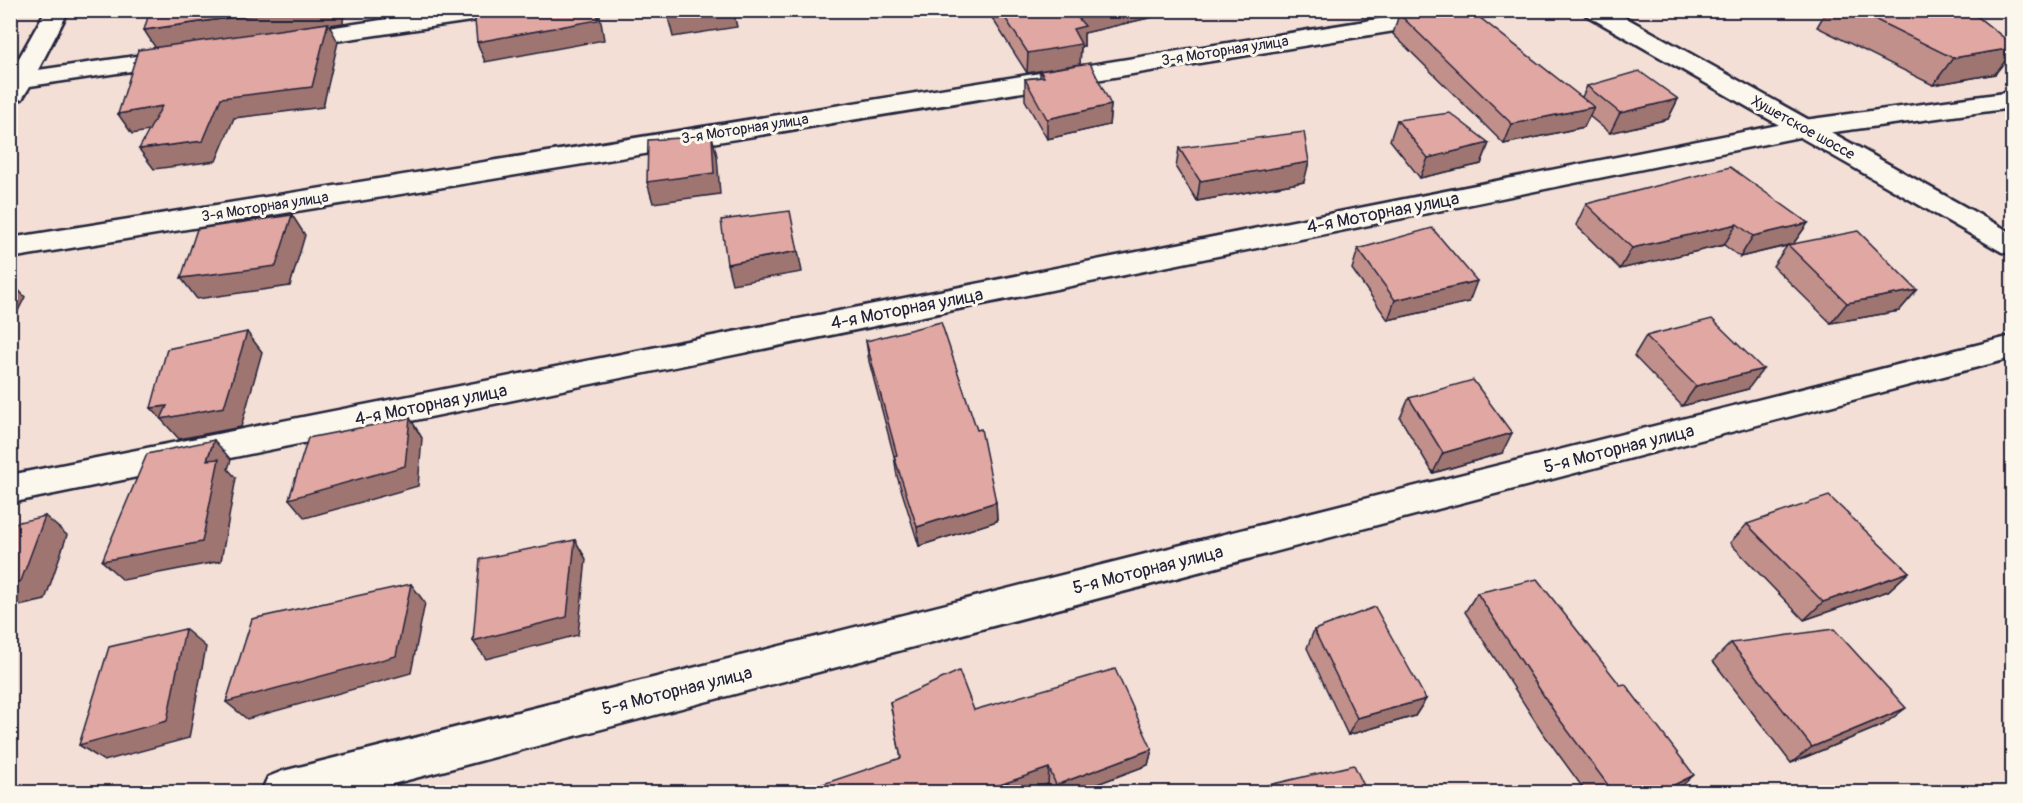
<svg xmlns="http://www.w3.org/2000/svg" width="2023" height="803" font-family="Pangolin,sans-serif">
<rect width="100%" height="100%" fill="#f3dfd6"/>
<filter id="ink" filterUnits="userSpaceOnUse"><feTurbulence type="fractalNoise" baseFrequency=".0167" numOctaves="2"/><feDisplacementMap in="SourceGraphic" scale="12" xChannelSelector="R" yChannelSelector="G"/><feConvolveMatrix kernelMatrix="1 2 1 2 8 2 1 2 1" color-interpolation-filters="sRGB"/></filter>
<g filter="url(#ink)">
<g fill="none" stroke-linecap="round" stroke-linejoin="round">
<g stroke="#22223b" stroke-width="5">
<g id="minor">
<polygon points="46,10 69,10 38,70 178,50 187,52 190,57 187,62 178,64 30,86 22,99 10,101 10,74"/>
<polygon points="448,10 509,10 506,15 498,17 288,48 280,46 276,41 280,36 288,34"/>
<polygon points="1434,10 1491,10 1488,15 1480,17 10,258 10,238"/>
<polygon points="2012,92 2012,108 1804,136 10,503 10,475 1804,120"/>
<polygon points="2012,336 2012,358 362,792 261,792 268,777 283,771"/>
</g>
</g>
<g stroke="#22223b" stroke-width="5">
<polygon id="secondary" points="1583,10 1612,10 2012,233 2012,254 2002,252 1586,15"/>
</g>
<use href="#minor" fill="#fbf7ec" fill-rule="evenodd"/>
<use href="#secondary" fill="#fbf7ec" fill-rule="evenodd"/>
</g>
<g fill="#c2908b" stroke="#22223b" stroke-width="1.5">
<polygon points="987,10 1166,10 1166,14 1084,33 1084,46 1081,46 1080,64 1027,73"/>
<polygon points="1380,10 1417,10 1385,16"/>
<polygon points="1827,10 1969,10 2013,45 2013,51 1995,74 1933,85 1817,27"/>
<polygon points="1399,14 1582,97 1587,86 1678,99 1668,119 1610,133 1589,116 1584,127 1504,144 1393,34"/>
<polygon points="1040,71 1111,105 1109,125 1047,139 1025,100 1025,79 1040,77"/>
<polygon points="1397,120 1489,143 1481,164 1420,178 1390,140"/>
<polygon points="1179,148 1304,182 1197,201 1176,168"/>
<polygon points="1586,204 1808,223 1793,244 1917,290 1899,311 1831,323 1773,266 1787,246 1740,257 1724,245 1620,269 1576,225"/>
<polygon points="1358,249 1469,302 1388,320 1352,269"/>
<polygon points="1646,336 1748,389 1682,406 1634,356"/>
<polygon points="866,341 996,502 997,521 919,546 897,476 894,456 869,361"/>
<polygon points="1409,398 1502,453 1433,473 1400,418"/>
<polygon points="1747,524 1909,572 1888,591 1804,620 1730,543"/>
<polygon points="1477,593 1676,791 1673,792 1586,792 1543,733 1465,612"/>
<polygon points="1314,630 1426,699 1415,716 1348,735 1307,648"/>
<polygon points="1731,643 1883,725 1791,763 1713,661"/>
<polygon points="890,702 974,710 1152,749 1148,765 1076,792 1052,792 1048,784 901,758"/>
</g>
<g fill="#9e7571" stroke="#22223b" stroke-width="1.5">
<polygon points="283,10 344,10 343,23 329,25 338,42 323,107 234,118 216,161 154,169 139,149 203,141 157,50 144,30"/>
<polygon points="597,10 599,10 604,40 485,62 477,42"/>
<polygon points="711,10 733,10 737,27 673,37 668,17"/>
<polygon points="1099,10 1166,10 1166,14 1084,33 1084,46 1081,46 1080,64 1027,73 1028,53 1073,29 1076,16"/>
<polygon points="1386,10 1417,10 1385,16"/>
<polygon points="2013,48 2013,51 1995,74 1933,85 1953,58"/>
<polygon points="1678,99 1668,119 1610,133 1620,113"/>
<polygon points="1111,105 1109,125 1047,139 1047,119"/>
<polygon points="162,106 176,126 132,134 118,114"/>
<polygon points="1594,107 1584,127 1504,144 1512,124"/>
<polygon points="712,136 717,156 720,194 653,203 647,182"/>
<polygon points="1489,143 1481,164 1420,178 1428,158"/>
<polygon points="1309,162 1304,182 1197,201 1200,181"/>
<polygon points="292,215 305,235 290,286 197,299 181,278"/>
<polygon points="1808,223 1793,244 1740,257 1753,236"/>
<polygon points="1737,224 1724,245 1620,269 1632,248"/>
<polygon points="798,251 802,272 732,284 727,264"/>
<polygon points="10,281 25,297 10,327"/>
<polygon points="1477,281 1469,302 1388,320 1395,300"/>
<polygon points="1917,290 1899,311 1831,323 1847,303"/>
<polygon points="247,332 262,352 241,427 179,439 151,408 167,406"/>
<polygon points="1763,369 1748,389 1682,406 1696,386"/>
<polygon points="410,418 422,438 418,486 305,518 289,499"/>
<polygon points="1512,433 1502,453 1433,473 1443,453"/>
<polygon points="214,440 231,460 228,469 236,478 221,561 123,580 102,561 207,460"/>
<polygon points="996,502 997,521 919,546 917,527"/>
<polygon points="45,516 67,535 45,600 10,608 10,584"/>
<polygon points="575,540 586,559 578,635 486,659 473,641"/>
<polygon points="1909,572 1888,591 1804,620 1823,602"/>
<polygon points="411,584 425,603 411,673 247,719 226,702"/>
<polygon points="185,629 206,647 189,738 104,761 79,745"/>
<polygon points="1426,699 1415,716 1348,735 1357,718"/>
<polygon points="1906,708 1883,725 1791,763 1812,747"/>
<polygon points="1152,749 1148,765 1076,792 1056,792 1056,785"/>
<polygon points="1049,768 1048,784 1025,792 979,792"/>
<polygon points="1694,775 1676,791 1673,792 1660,792"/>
</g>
<g fill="#e1a7a2" stroke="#22223b" stroke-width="1.5">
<polygon points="150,10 283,10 144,30"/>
<polygon points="474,10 597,10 598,20 477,42"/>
<polygon points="666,10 711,10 668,17"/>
<polygon points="1000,10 1099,10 1076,16 1085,26 1073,29 1081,44 1028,53"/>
<polygon points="1419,10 1463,10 1464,11 1470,10 1594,107 1512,124 1399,14"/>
<polygon points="1856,10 1969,10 2013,45 2013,48 1953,58"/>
<polygon points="328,23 312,87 221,98 203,141 139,149 162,106 118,114 138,50"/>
<polygon points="1090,63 1111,105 1047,119 1025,79 1044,77 1040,71"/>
<polygon points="1639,71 1678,99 1620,113 1587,86"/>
<polygon points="1450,113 1489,143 1428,158 1397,120"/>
<polygon points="1304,132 1309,162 1200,181 1179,148"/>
<polygon points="712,136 714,173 647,182 648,140"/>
<polygon points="1730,167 1808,223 1753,236 1737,224 1632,248 1586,204"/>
<polygon points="790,211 798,251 727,264 721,220"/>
<polygon points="292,215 276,266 181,278 197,229"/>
<polygon points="1432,228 1477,281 1395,300 1358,249"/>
<polygon points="1858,231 1917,290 1847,303 1788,245"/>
<polygon points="1712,319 1763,369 1696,386 1646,336"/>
<polygon points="941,322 977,430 981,429 996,502 917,527 894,456 897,455 866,341"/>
<polygon points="247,332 224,407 161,419 167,406 151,408 167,349"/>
<polygon points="1473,380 1512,433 1443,453 1409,398"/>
<polygon points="410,418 405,466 289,499 308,438"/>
<polygon points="214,440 207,460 219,459 202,542 102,561 147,454"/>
<polygon points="1829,496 1909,572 1823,602 1747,524"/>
<polygon points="45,516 21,581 10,584 10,524"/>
<polygon points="575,540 567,617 473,641 480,559"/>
<polygon points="1537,579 1620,685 1625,684 1694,775 1660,792 1613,792 1557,716 1477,593"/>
<polygon points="411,584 396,656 226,702 252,619"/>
<polygon points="1375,607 1426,699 1357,718 1314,630"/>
<polygon points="185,629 167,721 79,745 109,647"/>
<polygon points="1834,629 1906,708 1812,747 1731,643"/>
<polygon points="1115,669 1152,749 1056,785 1049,768 979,792 811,792 811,788 901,758 890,702 959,671 974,710"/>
<polygon points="1354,765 1367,792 1258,792 1256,788"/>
</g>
</g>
<g text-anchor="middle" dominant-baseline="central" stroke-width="6" stroke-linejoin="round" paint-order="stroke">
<g font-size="15" fill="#22223b" stroke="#fbf7ec">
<text transform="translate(1225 51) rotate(-9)">3-я Моторная улица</text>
<text transform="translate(1803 128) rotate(29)">Хушетское шоссе</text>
<text transform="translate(745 129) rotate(-9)">3-я Моторная улица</text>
<text transform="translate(265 207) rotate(-9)">3-я Моторная улица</text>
</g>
<g font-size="18" fill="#22223b" stroke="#fbf7ec">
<text transform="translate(1383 213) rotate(-11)">4-я Моторная улица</text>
<text transform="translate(907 309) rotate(-11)">4-я Моторная улица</text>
<text transform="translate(431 405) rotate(-11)">4-я Моторная улица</text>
<text transform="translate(1619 449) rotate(-14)">5-я Моторная улица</text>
<text transform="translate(1148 570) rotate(-14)">5-я Моторная улица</text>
<text transform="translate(677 691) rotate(-14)">5-я Моторная улица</text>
</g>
</g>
<rect width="2023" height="803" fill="none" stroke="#fbf7ec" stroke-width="36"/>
<rect x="18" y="18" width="1987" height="767" fill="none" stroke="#22223b" stroke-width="2" filter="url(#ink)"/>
</svg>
